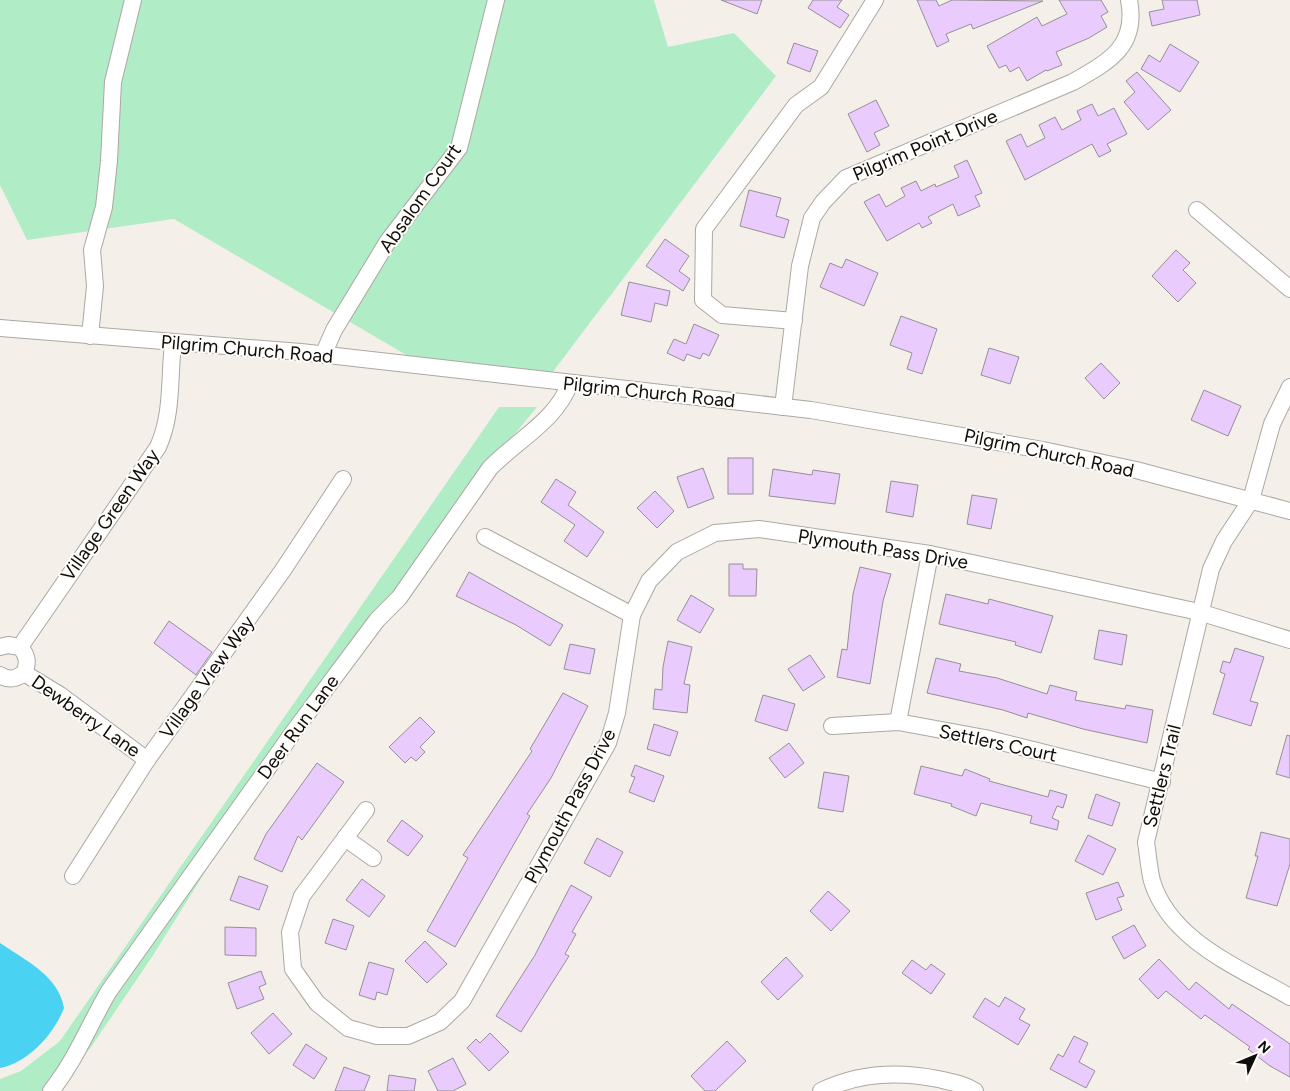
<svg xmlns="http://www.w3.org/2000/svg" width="1290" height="1091" font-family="Figtree,sans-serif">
<rect width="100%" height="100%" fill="#f4f0e9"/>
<g fill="#b0edc7">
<polygon points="0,0 654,0 668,47 734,33 776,76 546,381 425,366 174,219 27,240 0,185"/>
<polygon points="499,407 537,407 453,509 240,816 152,957 91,1047 54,1091 0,1091 0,1079 21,1071 60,1041"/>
</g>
<path fill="#49d2f2" d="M0 943C26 961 58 975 64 1008 54 1034 28 1063 0 1068Z"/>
<g fill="#eacbfd" stroke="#949096">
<polygon points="721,0 762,0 757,14"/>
<polygon points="813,0 842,0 837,7 849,15 840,28 808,8"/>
<polygon points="917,0 936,0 939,6 952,0 1043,1 973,29 971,24 946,34 949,41 937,47"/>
<polygon points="1059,0 1101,0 1108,12 1101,16 1107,27 1089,38 1056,52 1062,65 1047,71 1046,70 1027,81 1019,67 1010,72 1006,65 999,68 987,46 1037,17 1042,26 1067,14"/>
<polygon points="1162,0 1197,0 1200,15 1152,26 1149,12 1164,9"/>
<polygon points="794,43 818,51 810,72 787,63"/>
<polygon points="1170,44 1199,62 1180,92 1141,69 1149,55 1160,62"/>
<polygon points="1137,72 1171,110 1148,130 1124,102 1135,92 1126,81"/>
<polygon points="876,100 889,126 874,133 880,145 867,152 848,114"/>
<polygon points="1092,104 1098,116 1114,108 1127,134 1107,144 1111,151 1099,157 1092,144 1025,180 1006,141 1021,134 1027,147 1045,138 1039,125 1055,117 1062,130 1081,120 1077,111"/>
<polygon points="967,160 982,193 975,196 980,206 958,216 953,204 928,217 932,223 922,228 919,223 887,241 864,202 879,194 886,207 905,196 901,188 916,181 921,191 935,184 936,187 959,177 954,166"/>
<polygon points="749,190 781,198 776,216 789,220 784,238 740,226"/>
<polygon points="665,239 689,256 679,271 690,279 683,291 646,266"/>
<polygon points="1176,250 1190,263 1183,270 1196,283 1178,302 1152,276"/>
<polygon points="846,259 878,273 864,306 820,287 830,263 842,268"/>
<polygon points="629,282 670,291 667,306 655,303 651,322 621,315"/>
<polygon points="901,316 937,329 922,374 907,369 912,353 890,345"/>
<polygon points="694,324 719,335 709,356 703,353 700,359 687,354 684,361 667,353 674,339 686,344"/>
<polygon points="989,348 1019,357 1010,384 981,375"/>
<polygon points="1101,363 1120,383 1104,399 1085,378"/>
<polygon points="1204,390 1241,406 1228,436 1191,420"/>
<rect x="728" y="458" width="25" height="36"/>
<polygon points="703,468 714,498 688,508 677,477"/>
<polygon points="773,469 812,475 813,470 840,474 835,504 769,496"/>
<polygon points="556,479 576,492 568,505 604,532 587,557 564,541 575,525 541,502"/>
<polygon points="891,481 918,485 913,517 886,512"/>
<polygon points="655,491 674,511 657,528 637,508"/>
<polygon points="972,495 997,499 991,529 967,524"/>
<polygon points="729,564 743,564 743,569 757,569 756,596 729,596"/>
<polygon points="860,567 891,574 883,601 870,684 837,677 842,649 847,650 853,594"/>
<polygon points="469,572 563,625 550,646 516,625 456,596"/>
<polygon points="946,594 988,604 989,599 1053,616 1041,653 1015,645 1016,642 939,624"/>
<polygon points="691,595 714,609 700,633 677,620"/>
<polygon points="169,621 212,652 196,675 154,643"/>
<polygon points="1099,630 1127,635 1122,665 1094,659"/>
<polygon points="668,641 692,647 684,684 690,685 687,713 653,709 655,689 662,690 663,667"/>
<polygon points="570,644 595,649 590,674 564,669"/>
<polygon points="1235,648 1264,657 1250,701 1258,703 1251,726 1213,714 1225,674 1220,672 1223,661 1230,663"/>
<polygon points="810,655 825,677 803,691 788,669"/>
<polygon points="936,658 961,664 959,671 997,678 1047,694 1050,685 1077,692 1075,700 1125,709 1126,705 1153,710 1147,743 1083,729 1028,713 1027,718 1003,710 927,693"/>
<polygon points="563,693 588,706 551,778 527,814 530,816 455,947 427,931 468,858 463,855 532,751 530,749"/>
<polygon points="763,695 795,704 787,731 755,721"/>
<polygon points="420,717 435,732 420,747 425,752 416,761 411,757 405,763 389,747"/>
<polygon points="654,724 678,732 670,756 647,749"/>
<polygon points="1287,735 1290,736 1290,778 1276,774"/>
<polygon points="789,743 804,763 785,778 769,758"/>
<polygon points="317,763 344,782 302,840 298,836 282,872 254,859 266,834"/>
<polygon points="635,765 664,776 654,802 629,792 635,777 631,776"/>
<polygon points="921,766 962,776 965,769 990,779 989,781 1048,797 1050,790 1067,795 1063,808 1057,806 1052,818 1059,821 1057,830 1030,823 1032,816 981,803 976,816 951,806 952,804 914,794"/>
<polygon points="824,772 849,776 843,812 818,808"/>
<polygon points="1096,794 1120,803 1112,826 1088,818"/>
<polygon points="402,820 423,836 408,856 387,841"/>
<polygon points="1261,832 1290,839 1290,864 1277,906 1246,898 1258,856 1255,856"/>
<polygon points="1088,835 1116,849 1103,875 1075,861"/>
<polygon points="597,838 623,852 610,877 584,863"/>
<polygon points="239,876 268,886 259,910 230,900"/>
<polygon points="362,879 385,896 369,917 346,900"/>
<polygon points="1118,882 1124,896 1117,898 1122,910 1096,920 1086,893"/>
<polygon points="571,885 592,897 572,932 576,934 565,954 569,956 521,1032 496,1016 535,955"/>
<polygon points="828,891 850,911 831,931 810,911"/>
<polygon points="333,919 354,926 346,950 325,943"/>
<polygon points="1134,925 1146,946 1124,959 1112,937"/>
<polygon points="225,927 256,928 256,956 225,955"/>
<polygon points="425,941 447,964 427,983 405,961"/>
<polygon points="786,957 803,976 778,1000 761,982"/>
<polygon points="1159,959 1189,990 1196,982 1229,1009 1232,1004 1290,1044 1290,1077 1270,1066 1248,1049 1250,1047 1205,1015 1201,1019 1166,991 1158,999 1139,979"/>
<polygon points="912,960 926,970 931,964 945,974 931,994 902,973"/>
<polygon points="369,962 394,969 387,995 377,992 375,1000 359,995"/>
<polygon points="261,971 266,984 259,987 264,999 237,1009 228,983"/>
<polygon points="1005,997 1025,1009 1019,1019 1030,1025 1018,1045 973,1017 985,998 999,1007"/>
<polygon points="273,1013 292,1034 269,1054 251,1033"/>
<polygon points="490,1033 509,1052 489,1071 467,1048 476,1039 480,1043"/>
<polygon points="1074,1036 1088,1043 1079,1062 1095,1071 1086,1088 1050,1069 1058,1054 1063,1057"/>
<polygon points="727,1041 746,1061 715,1091 705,1091 691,1076"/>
<polygon points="306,1044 327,1058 314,1079 293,1065"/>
<polygon points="453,1058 466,1084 453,1091 438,1091 428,1071"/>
<polygon points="344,1067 370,1076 364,1091 335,1091"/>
<polygon points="389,1075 416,1079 414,1091 387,1091"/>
</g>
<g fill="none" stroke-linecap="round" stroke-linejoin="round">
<g stroke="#aca8a1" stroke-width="18">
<g id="minor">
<polyline points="1197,210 1290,289"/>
<polyline points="794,321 722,315 703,300 704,229 796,105 821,87 875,0"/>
<polyline points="0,328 301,352 811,410 1043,450 1136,470 1290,511"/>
<polyline points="90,336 95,286 92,250 104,207 109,161 113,82 133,0"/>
<polyline points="323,355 334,330 388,241 459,148 496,0"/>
<path d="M1290 387 1272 424 1251 500 1224 541 1211 569 1146 842C1148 855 1149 869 1152 881 1170 941 1240 968 1290 997"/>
<path d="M783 407 800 266 812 218 823 202 846 178 1073 82C1108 62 1138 47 1129 0"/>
<polyline points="485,537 632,615"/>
<path d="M0 647 8 645 20 647C27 655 29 662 24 673 16 679 9 681 0 675"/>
<path d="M20 647 158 447C173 414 169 378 173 343"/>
<polyline points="24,673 60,695 147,760"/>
<polyline points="898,722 930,554"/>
<polyline points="832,726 898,722 985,738 1162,782"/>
<polyline points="366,810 302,896 290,932 293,969 317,1003 348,1028 377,1036 408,1036 440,1022 462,1001 608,743 617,713 632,615 649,581 677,552 715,533 759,529 930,554 1199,612 1290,640"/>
<polyline points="345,838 373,858"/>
<polyline points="73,876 147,760 283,570 343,479"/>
<path d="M51 1091C76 1060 89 1025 109 991L292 734 377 620 399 598 490 468C517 440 556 421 570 383"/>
<path d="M821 1091C858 1073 898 1071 938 1079 951 1082 964 1084 975 1091"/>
</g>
</g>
<use href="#minor" stroke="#fff" stroke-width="16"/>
</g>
<g text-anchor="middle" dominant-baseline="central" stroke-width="4" stroke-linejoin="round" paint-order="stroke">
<g font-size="19" fill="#0f0d0b" stroke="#fffdfa">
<text transform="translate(925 145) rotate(-23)">Pilgrim Point Drive</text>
<text transform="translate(420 198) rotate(-55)">Absalom Court</text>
<text transform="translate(247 349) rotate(5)">Pilgrim Church Road</text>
<text transform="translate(649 392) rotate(6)">Pilgrim Church Road</text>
<text transform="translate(1049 453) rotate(12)">Pilgrim Church Road</text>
<text transform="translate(110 515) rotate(-55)">Village Green Way</text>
<text transform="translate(883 549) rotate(9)">Plymouth Pass Drive</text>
<text transform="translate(207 677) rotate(-54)">Village View Way</text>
<text transform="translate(86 716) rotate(35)">Dewberry Lane</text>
<text transform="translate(298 727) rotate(-54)">Deer Run Lane</text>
<text transform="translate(998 743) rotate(12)">Settlers Court</text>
<text transform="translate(1162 776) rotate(-76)">Settlers Trail</text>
<text transform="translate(570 806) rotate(-62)">Plymouth Pass Drive</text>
</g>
</g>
<g transform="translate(1255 1056) rotate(46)" stroke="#fffdfa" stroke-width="4" paint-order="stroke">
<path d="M0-4L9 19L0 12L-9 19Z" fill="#0f0d0b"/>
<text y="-8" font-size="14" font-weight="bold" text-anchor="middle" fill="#0f0d0b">N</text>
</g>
</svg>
